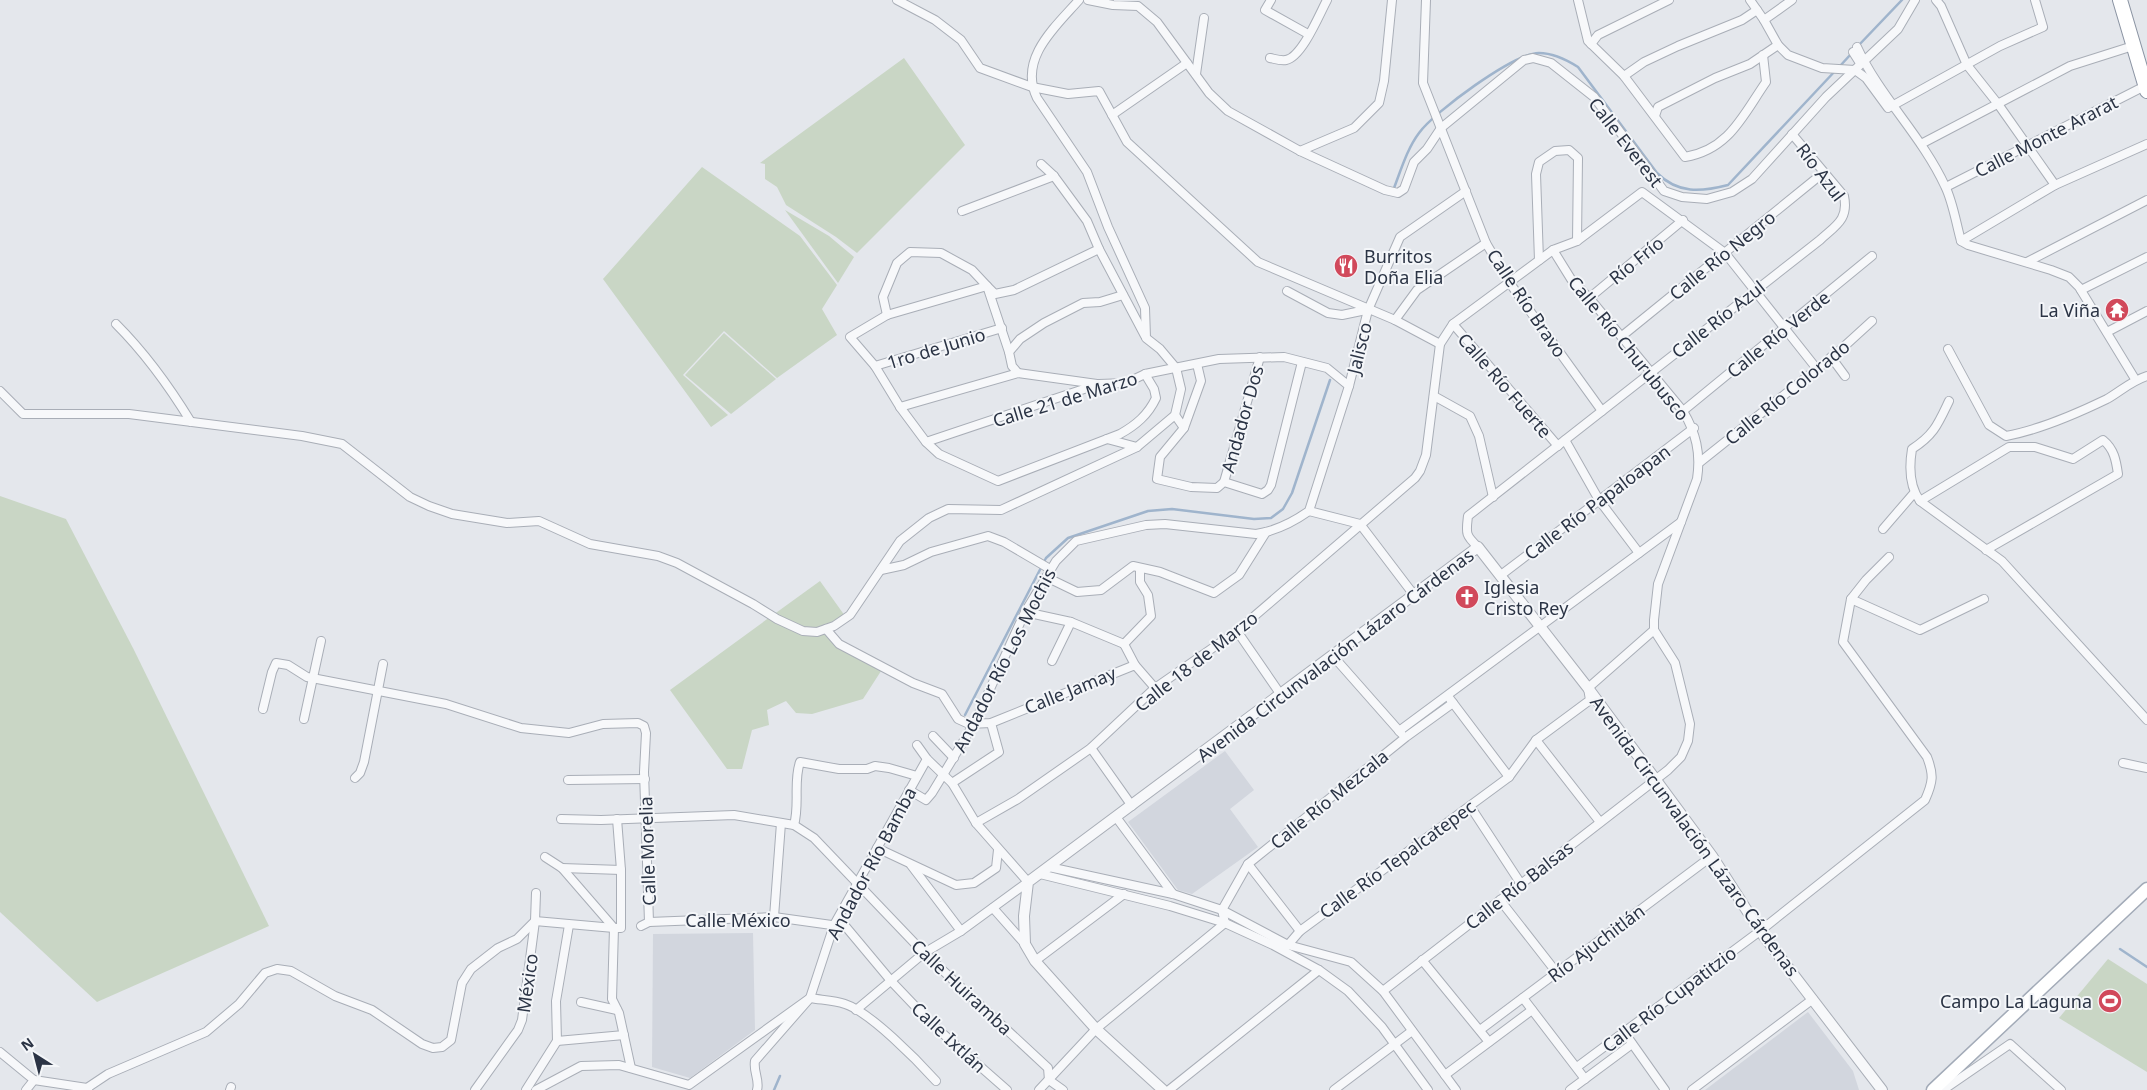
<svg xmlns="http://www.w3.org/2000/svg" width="2147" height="1090" font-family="'Noto Sans',sans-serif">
<rect width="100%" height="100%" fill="#e4e7ec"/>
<g fill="#d2d6de">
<polygon points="1225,751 1254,790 1230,809 1258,847 1192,894 1178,890 1128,822"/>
<polygon points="753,933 755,1030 690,1078 652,1067 653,934"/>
<polygon points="1808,1012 1853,1071 1859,1090 1705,1090"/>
</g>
<g fill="#c9d6c5">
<polygon points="904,58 965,145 857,253 836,237 786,205 777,187 765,179 765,164 760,163"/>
<polygon points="702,167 800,236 837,285 822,309 837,335 777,378 724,331 683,375 728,415 711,427 603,279"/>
<polygon points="785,210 829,236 854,257 838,283"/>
<polygon points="724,333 776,379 731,414 685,375"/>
<polygon points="0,496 66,519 134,650 269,926 97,1002 0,912"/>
<path d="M820 581 845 616C812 636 806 631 773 615Z"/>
<polygon points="770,617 796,631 825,631 883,668 863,699 812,714 796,713 786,701 767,710 769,725 752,730 742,769 727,769 670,690"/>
<polygon points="2108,959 2147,984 2147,1072 2059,1018"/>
</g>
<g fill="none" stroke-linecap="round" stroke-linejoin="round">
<g stroke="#9fb4cc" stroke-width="2.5">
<polyline points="1858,46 1902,0"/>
<polyline points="1840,66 1851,54"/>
<path d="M1394 188C1401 170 1407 149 1419 133 1434 112 1514 53 1539 53 1553 53 1567 60 1578 67L1657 173C1678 194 1701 192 1728 185L1836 70"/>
<polyline points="965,715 1046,558 1068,538 1148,511 1172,509 1254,519 1271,518 1283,509 1292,493 1330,380"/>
<polyline points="2120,949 2147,967"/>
<polyline points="774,1090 780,1076"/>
</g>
<g stroke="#a9aeb7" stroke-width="10">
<g id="minor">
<polyline points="897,0 935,20 961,40 980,68 1032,87 1068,94 1099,91 1127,142 1258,262 1395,320 1440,344"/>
<polyline points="1088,0 1113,5 1138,6 1157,22 1209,93 1228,111 1300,151 1385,190 1398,193 1404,189 1414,162 1427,149 1441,128 1524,60 1533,58 1551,63 1594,97 1664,191 1682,197 1707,199 1732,192 1752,179 1826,97 1898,29 1915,0"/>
<polyline points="1271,0 1265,10 1308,34"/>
<polyline points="1426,0 1423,83 1486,243 1509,282 1602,411"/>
<path d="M1578 0 1588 41 1624 76 1685 157C1729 150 1743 115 1766 82L1763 55"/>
<polyline points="1750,0 1764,20 1778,45 1788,55 1822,68 1855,70 1866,78 1888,108 1885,103"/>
<polyline points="1936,0 1941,6 1967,65 1998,104 2055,185"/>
<polyline points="1764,20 1792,0"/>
<polyline points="1591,44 1598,35 1669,0"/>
<path d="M1857 47C1880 97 1922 136 1945 186 1953 202 1956 223 1961 241L1968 245 2051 270 2069 277 2079 287 2135 379"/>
<polyline points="1853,52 1860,63"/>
<path d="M1270 58C1275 59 1281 61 1286 60 1302 57 1319 15 1327 0"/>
<polyline points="1196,74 1204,18"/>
<polyline points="1624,76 1644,62 1678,46 1742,20 1757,10"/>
<polyline points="1890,107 2000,46 2043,27 2035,0"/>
<polyline points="1112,115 1187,63"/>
<polyline points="1655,116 1658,107 1715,78 1750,64 1778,45"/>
<polyline points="1921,144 2070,66 2133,46"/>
<polyline points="1300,151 1354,128 1379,103 1384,81 1392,0"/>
<polyline points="1041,164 1054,176 1087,221 1099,249 1145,336"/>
<polyline points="1946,187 2145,86"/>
<polyline points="962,211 1054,176"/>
<polyline points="1961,241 2055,185 2147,144"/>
<path d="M1099 249 1014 290 995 294 987 286 887 315 850 337 875 366 900 407 926 442 939 454 998 481 1120 434C1136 425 1148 415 1156 398L1154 389 1145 374"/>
<polyline points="1539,260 1536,174 1539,162 1555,151 1569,150 1578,158 1577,241"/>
<polyline points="2027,262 2147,200"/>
<polyline points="2081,290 2147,257"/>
<polyline points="1287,291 1328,313 1342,315 1366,310"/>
<polyline points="1591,300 1594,294 1683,220"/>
<polyline points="887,315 883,297 897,263 910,252 941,253 972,270 987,286 1009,352"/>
<polyline points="1395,320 1417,290 1486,243"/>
<path d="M116 324C146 354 169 386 191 422"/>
<polyline points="1453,324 1558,446"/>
<polyline points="2107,332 2147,311"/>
<polyline points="1622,336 1823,173"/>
<path d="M1948 349 1989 425 2006 436C2039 430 2076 414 2107 399 2121 391 2131 381 2147 376"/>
<polyline points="1831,357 1845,376"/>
<polyline points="875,366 1002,328"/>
<polyline points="1018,373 1012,366 1009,352 1020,339 1044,323 1083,303 1100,302 1123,295"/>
<path d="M0 391 23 414H129L302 436 342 444 410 497 429 506 452 514 507 523 539 521 590 544 658 556 677 563 753 604 777 619 803 631 817 632 834 626 850 615 900 541 929 518 948 509 1001 510 1137 447 1175 415 1181 389 1176 368 1160 349 1146 338 1145 308 1108 227 1087 172 1037 98C1018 59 1055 27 1079 0"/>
<polyline points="1434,396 1470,416 1479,436 1493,497"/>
<path d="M1949 401C1938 424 1934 435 1912 449 1909 467 1909 486 1920 501L2002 561 2147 720"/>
<polyline points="900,407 1018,373 1097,384"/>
<polyline points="1683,411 1872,256"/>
<polyline points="1175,415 1184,428 1201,381 1197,364"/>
<polyline points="1184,428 1160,457 1157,479 1191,487 1217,488 1224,482 1262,494 1268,490 1271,485 1302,362"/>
<polyline points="1107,439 1137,447"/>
<polyline points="1565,440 1599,500 1639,553"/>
<polyline points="926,442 1099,384 1126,383 1145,374 1219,359 1284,357 1327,368 1349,386"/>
<polyline points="1700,462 1838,352 1872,321"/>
<polyline points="1224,482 1260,357"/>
<path d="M1920 501 2009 447H2035L2073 459 2103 440C2114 449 2116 460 2118 474L1986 550"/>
<polyline points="1309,511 1360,524 1414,595"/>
<polyline points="1883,529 1914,493"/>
<path d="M1478 547C1465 535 1466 533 1468 516L1820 240C1835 226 1849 220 1844 196L1792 134"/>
<polyline points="881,570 904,565 931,552 988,536 1004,542 1050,569"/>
<polyline points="1501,575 1694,428"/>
<polyline points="1046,577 1077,592 1101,590 1133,566 1160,572 1214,593 1239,575 1266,532"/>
<polyline points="1851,599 1920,630 1984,599"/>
<polyline points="1025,612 1071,622 1124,644"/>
<polyline points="826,629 839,644 913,683 942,694 958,719 969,724 991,723 1135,665 1155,688"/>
<polyline points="1237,631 1281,695"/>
<polyline points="1124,644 1151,616 1148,595 1140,582 1140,568"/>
<polyline points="1124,644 1135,665"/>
<polyline points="1333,656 1401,733"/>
<polyline points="1052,661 1071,622"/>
<polyline points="1450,699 1509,777"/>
<polyline points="263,709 272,672 276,663 288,665 307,677 446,704 521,728 569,733 603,724 638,723 644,726 646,733 644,772 649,922 641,926"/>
<polyline points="304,719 321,641"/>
<polyline points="1399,731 1681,522"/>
<polyline points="933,736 954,758"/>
<polyline points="1536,740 1600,822"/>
<polyline points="1091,748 1132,806"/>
<polyline points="2123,763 2147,768"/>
<polyline points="355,778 360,773 364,762 383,664"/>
<polyline points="568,780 645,779"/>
<polyline points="952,783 999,752 991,723"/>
<path d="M909 790 926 800 932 793 975 722 1025 612 1056 561 1076 541 1146 525 1165 524 1256 534C1276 531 1292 523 1309 511L1349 386 1368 310 1400 237 1466 191"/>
<polyline points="1470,806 1521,884"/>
<polyline points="1116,817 1173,894"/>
<polyline points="561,819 601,820 734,815 794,825 814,838 924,953 1048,1068 1049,1080 1063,1090"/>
<polyline points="617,819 621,870 621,928 614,928 612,999 619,1013 631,1068"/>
<polyline points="976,823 1018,799 1091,748 1155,688 1237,631 1415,478 1420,471 1426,455 1440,344 1453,324 1553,250 1577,241 1642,192 1725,253 1817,369"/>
<path d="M794 825C800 804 793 782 800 762L839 769H867L875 766 889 768 917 776"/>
<polyline points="877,848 956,885 974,883 996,868 998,850"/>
<polyline points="545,857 562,868 614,928"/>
<polyline points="1248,864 1300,931"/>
<polyline points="911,865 961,931"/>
<polyline points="1049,867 1173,894 1222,910 1288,945 1351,962 1383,991 1456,1090"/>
<polyline points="562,868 621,870"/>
<polyline points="1040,874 1170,906 1225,923 1273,945 1319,970 1348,991 1382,1027 1428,1090"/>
<polyline points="1500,900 1557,973"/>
<polyline points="993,908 1025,944"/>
<polyline points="774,917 781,823"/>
<polyline points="535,921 614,928"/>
<polyline points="649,922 774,917 846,927 892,982 933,1025 1007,1090"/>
<polyline points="1288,945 1300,931 1509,777 1536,740 1590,700 1588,688 1654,630"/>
<polyline points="1422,960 1489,1042"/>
<polyline points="1035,961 1124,894"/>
<path d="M1383 991 1668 770 1681 757 1688 741 1690 724 1675 663 1654 630V620L1658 584 1697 479C1701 453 1696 433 1683 411L1591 300 1571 279 1553 250"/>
<polyline points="1523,998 1585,1079"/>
<polyline points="581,1002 617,1010"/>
<polyline points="856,1010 924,953 961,931 1028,882 976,823 952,783 927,759 917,745"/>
<polyline points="1480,1030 1712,856"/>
<polyline points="1624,1032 1665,1090"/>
<polyline points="557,1041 556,1001 569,925"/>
<polyline points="557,1041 624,1035"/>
<polyline points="0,1052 34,1080 26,1090"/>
<path d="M1577 1067 1760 931 1925 800C1933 782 1934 775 1927 757L1843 642 1851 599 1866 580 1889 557"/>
<polyline points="1445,1075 1532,1010"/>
<polyline points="34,1080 87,1088"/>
<polyline points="88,1090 87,1088 108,1074 206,1032 239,1004 265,973 277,969 291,971 335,996 372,1010 422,1044 433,1048 442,1047 451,1040 462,983 471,969 498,948 517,939 535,921"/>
<polyline points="230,1090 231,1087"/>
<polyline points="475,1090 518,1030 522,1020 535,921 536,893"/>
<polyline points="526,1090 557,1041"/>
<path d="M536 1090 581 1066 619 1065 689 1085 810 998C821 1000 834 1000 845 1004 870 1012 918 1061 936 1081"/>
<path d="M757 1090C760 1080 753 1072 755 1061L810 998 834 925 927 759"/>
<polyline points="1039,1090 1096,1029 1225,923 1222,910 1248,864 1406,737 1453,703"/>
<polyline points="1169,1090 1319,970"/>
<polyline points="1334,1090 1412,1031"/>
<polyline points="1570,1090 1632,1044"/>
<polyline points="1692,1090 1813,999"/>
<polyline points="1943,1090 2010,1044 2061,1090"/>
</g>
</g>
<g stroke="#a9aeb7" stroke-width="12">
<polyline id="tertiary" points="1163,1090 1096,1029 1035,961 1025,944 1024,916 1028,882 1478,547 1588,688 1712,856 1760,931 1882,1090"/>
</g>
<g stroke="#a3abb8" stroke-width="15">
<polyline id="primary" points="1933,1090 2147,889"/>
</g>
<g stroke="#8b94a3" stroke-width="16">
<polyline id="trunk" points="2120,0 2147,91"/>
</g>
<use href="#minor" stroke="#f7f8fa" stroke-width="8"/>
<use href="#tertiary" stroke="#f7f8fa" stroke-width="10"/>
<use href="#primary" stroke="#fff" stroke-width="12"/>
<use href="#trunk" stroke="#fff" stroke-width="14"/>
</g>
<defs>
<g id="restaurant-disc" transform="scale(1.25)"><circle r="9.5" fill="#d1495b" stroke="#f4f6f9"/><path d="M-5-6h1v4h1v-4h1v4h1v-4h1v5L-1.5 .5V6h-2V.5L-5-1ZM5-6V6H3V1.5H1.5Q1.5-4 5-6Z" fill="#fff"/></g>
<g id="temple-disc" transform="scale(1.25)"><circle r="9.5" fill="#d1495b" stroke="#f4f6f9"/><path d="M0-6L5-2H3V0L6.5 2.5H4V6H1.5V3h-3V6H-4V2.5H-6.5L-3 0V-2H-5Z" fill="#fff"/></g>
<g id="church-disc" transform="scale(1.25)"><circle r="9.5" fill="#d1495b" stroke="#f4f6f9"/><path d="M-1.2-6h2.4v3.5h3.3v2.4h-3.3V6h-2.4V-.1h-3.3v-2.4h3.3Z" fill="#fff"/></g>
<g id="stadium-disc" transform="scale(1.25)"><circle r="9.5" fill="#d1495b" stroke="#f4f6f9"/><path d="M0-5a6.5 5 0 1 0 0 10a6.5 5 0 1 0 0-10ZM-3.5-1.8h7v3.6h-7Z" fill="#fff"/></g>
</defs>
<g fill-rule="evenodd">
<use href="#restaurant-disc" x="1346" y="266"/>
<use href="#temple-disc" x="2117" y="310"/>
<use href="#church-disc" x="1467" y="597"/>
<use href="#stadium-disc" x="2110" y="1001"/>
</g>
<g text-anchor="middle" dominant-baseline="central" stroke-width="4" stroke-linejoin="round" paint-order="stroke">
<g font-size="18" fill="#2b3445" stroke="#f4f6f9">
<text transform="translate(2046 136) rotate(-27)">Calle Monte Ararat</text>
<text transform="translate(1626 142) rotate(52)">Calle Everest</text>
<text transform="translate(1821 172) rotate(53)">Río Azul</text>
<text transform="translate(1722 255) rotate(-39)">Calle Río Negro</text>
<text transform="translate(1636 260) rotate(-39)">Río Frío</text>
<text transform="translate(1527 303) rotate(56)">Calle Río Bravo</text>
<text transform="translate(1718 319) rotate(-38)">Calle Río Azul</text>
<text transform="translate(1778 334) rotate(-39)">Calle Río Verde</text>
<text transform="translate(936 348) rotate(-17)">1ro de Junio</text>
<text transform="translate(1359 348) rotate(-76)">Jalisco</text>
<text transform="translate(1629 348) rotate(51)">Calle Río Churubusco</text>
<text transform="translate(1505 385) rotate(49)">Calle Río Fuerte</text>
<text transform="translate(1787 392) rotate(-39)">Calle Río Colorado</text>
<text transform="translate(1065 399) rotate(-17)">Calle 21 de Marzo</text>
<text transform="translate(1242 419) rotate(-74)">Andador Dos</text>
<text transform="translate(1597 502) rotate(-37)">Calle Río Papaloapan</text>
<text transform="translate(1335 655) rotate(-37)">Avenida Circunvalación Lázaro Cárdenas</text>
<text transform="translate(1004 660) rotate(-63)">Andador Río Los Mochis</text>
<text transform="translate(1196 661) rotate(-38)">Calle 18 de Marzo</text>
<text transform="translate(1070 690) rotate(-22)">Calle Jamay</text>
<text transform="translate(1329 799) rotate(-39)">Calle Río Mezcala</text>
<text transform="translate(1695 836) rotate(54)">Avenida Circunvalación Lázaro Cárdenas</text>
<text transform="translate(647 851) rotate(-92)">Calle Morelia</text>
<text transform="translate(1397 859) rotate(-36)">Calle Río Tepalcatepec</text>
<text transform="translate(871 863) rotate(-62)">Andador Río Bamba</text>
<text transform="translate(1519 885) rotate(-38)">Calle Río Balsas</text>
<text x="738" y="920">Calle México</text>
<text transform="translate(1596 943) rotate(-37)">Río Ajuchitlán</text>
<text transform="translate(527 983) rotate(-82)">México</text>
<text transform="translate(962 987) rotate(43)">Calle Huiramba</text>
<text transform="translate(1669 999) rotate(-37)">Calle Río Cupatitzio</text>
<text transform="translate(949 1037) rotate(43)">Calle Ixtlán</text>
</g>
<g font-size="18" fill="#2b3445" stroke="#f4f6f9" text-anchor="start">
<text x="1364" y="256">Burritos<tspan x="1364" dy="21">Doña Elia</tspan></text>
<text x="2100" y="310" text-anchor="end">La Viña</text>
<text x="1484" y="587">Iglesia<tspan x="1484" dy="21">Cristo Rey</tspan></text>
<text x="2092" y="1001" text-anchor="end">Campo La Laguna</text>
</g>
</g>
<g transform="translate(35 1055) rotate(324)" stroke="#f4f6f9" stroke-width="4" paint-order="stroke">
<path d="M0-4L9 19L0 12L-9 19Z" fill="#2b3445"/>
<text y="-8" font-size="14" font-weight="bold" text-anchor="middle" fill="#2b3445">N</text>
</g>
</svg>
